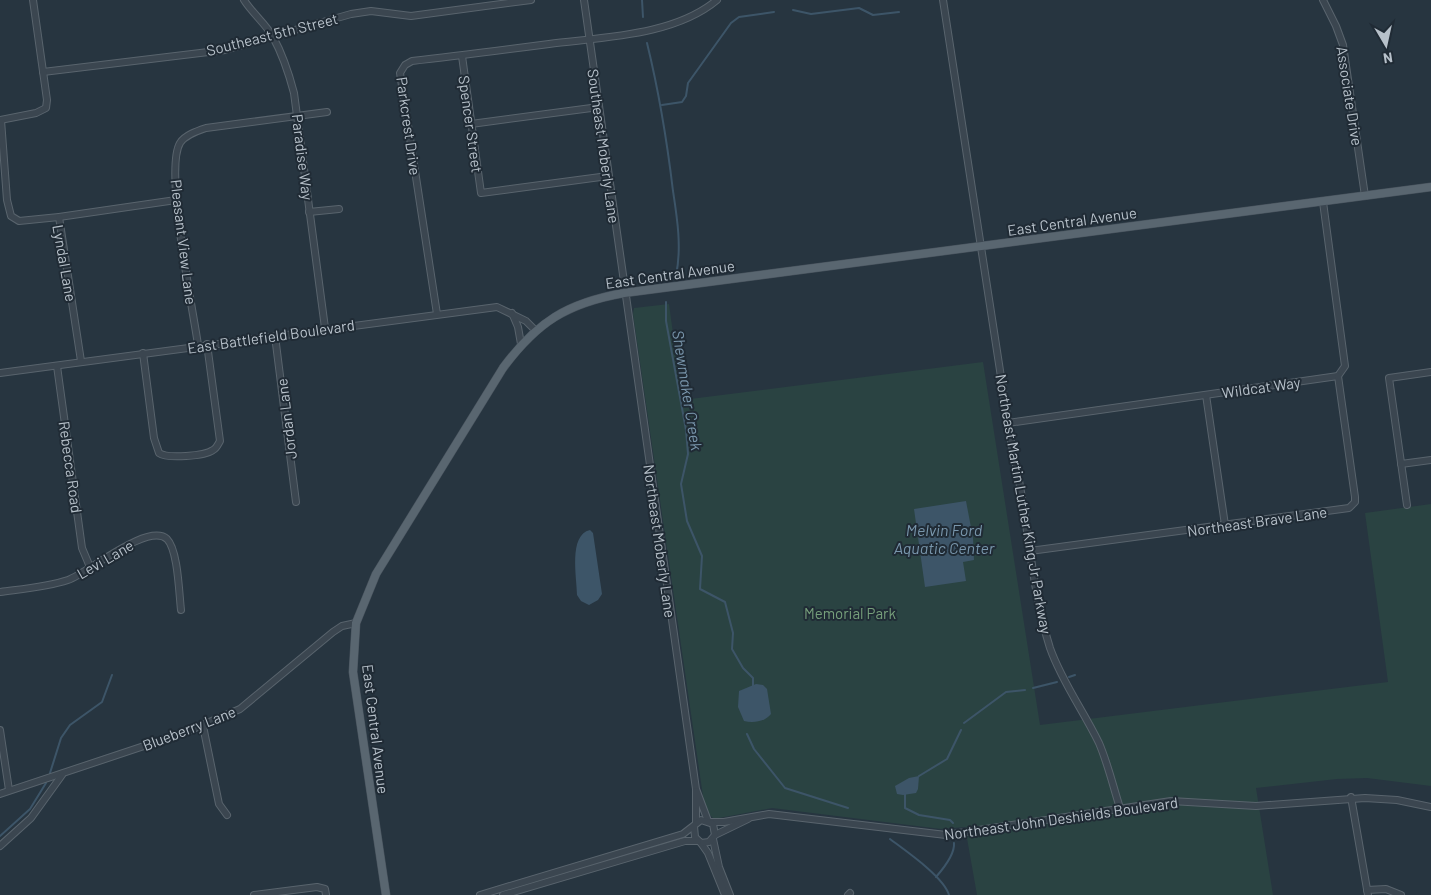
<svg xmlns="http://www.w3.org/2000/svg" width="1431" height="895" font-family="Barlow,sans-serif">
<rect width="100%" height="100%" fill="#273540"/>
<polygon fill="#2a4342" points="669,304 682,400 983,362 1040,725 1388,682 1365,513 1431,504 1431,786 1367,778 1337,779 1256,788 1273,895 977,895 965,827 941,829 772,808 714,819 705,810 633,314 634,308"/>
<g fill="#3d5568">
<polygon points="966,501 973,538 974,560 963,562 966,581 925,587 914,509"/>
<path d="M590 530 593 533 602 594 598 600 589 605 581 601 577 595C577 578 568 535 590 530Z"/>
<path d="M756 684 763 685 767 689 771 714C765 722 753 723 744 721L738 707 739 691Z"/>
<polygon points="919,776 918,789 916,793 903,795 897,794 895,786 909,778"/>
</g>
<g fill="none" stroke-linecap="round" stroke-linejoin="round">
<g stroke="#3d5568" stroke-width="2">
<polyline points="642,0 643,17"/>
<polyline points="793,10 811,14 859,8 873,15 899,12"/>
<path d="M647 43C659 92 667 141 673 191 677 217 682 248 676 275"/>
<polyline points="662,105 682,102 686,96 688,83 731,23 739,17 774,12"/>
<polyline points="666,302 666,321 686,430 688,454 681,484 687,521 702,556 700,589 725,602 733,633 732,649 743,668 753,678 753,687"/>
<polyline points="1069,677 1075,675"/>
<polyline points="1033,688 1057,682"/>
<polyline points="964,723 1006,692 1025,690"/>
<polyline points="747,734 754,749 785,788 848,808"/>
<polyline points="50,773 61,738 70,725 102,702 112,675"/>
<polyline points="919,776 947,759 961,730"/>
<polyline points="905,793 905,808 919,815 950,820 953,823"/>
<polyline points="0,836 30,809 46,783"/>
<path d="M890 839C906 851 944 877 949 895"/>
<path d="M936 877C943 869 955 854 954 843"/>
</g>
<g stroke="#59646d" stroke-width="8">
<g id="minor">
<path d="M244 0C252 13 266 24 273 37 283 55 289 74 294 93L325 328"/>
<polyline points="584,0 696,789 708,821"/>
<path d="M943 0 1011 442C1028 509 1029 581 1050 648 1062 682 1083 710 1099 743 1108 764 1113 786 1120 808"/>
<polyline points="1323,0 1336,26 1343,45 1365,196"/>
<polyline points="462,56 481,193 608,176"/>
<polyline points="43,72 225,50 351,14 371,11 411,16 531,0"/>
<polyline points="0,120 36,113 46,108 47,100 33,0"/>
<polyline points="1,120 7,200 11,216 19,221 59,217 176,200"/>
<polyline points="471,124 599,107"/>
<polyline points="309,212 339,209"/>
<polyline points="59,217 81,361"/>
<polyline points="512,313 518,327 521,344"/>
<path d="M437 314 400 73 405 65 412 61C457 56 503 50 549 44 603 37 674 36 717 0"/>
<polyline points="275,336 296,502"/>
<path d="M198 345C193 309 164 170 180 143 185 135 197 131 206 128L327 112"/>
<path d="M143 353 154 438 159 453C167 459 205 456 213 450 217 448 218 444 220 441L207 344"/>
<polyline points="57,366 82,548 90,567"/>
<polyline points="0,373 497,307 526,321 535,330"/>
<polyline points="1206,395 1225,525"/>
<polyline points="1008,423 1338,376 1345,366 1323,202"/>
<polyline points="1401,464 1431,460"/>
<polyline points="1407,505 1389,378 1431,372"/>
<polyline points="1030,551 1349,508 1355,502 1355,497 1338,376"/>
<path d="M0 592C22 589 47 587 68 580 88 573 148 522 167 539 178 550 179 593 181 610"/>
<polyline points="203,726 219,804 227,815"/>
<polyline points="0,730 9,790"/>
<polyline points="0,794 186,732 240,709 333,632 342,626 356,623"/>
<polyline points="1351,797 1368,895"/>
<polyline points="711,822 724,822 769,814 946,835 1171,801 1256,806 1365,798 1397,800 1431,807"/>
<polyline points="696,823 696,791"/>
<polyline points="715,835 748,819"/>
<polyline points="713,839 719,867 730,895"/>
<polyline points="701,843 708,853 725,895"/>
<polyline points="0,846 31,818 62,775"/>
<polyline points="1367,890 1386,889 1401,895"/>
<polyline points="254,895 317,887 325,889 326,895"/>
<polyline points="480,895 683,834 701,820 713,824 715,835 709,842 701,843 695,837 694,826"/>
<polyline points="503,895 685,841 698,841"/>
<polyline points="848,895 850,893"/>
</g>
</g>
<g stroke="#47525c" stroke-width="9">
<path id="major" d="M386 895 353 672 356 623 376 574 503 368C537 322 567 303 624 293L1431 187"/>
</g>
<use href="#minor" stroke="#3b4650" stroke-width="6"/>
<use href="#major" stroke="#596670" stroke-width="8"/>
</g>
<g text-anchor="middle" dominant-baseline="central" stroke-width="4" stroke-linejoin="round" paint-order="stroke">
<g font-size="15" fill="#b7c1ca" stroke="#202b35">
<text transform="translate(272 34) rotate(-14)">Southeast 5th Street</text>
<text transform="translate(1350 96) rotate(81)">Associate Drive</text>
<text transform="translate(471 124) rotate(82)">Spencer Street</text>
<text transform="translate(409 126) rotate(82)">Parkcrest Drive</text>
<text transform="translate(604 146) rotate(82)">Southeast Moberly Lane</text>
<text transform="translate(303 157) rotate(83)">Paradise Way</text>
<text transform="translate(1072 221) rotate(-8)">East Central Avenue</text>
<text transform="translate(184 242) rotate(83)">Pleasant View Lane</text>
<text transform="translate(65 263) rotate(80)">Lyndal Lane</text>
<text transform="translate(670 274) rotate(-8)">East Central Avenue</text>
<text transform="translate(271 336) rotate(-8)">East Battlefield Boulevard</text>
<text transform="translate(1261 387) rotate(-8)">Wildcat Way</text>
<text transform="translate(286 419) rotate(-97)">Jordan Lane</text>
<text transform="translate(71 467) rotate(82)">Rebecca Road</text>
<text transform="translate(1024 504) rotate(80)">Northeast Martin Luther King Jr Parkway</text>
<text transform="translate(1257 521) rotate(-8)">Northeast Brave Lane</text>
<text transform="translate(660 541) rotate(82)">Northeast Moberly Lane</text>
<text transform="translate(105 559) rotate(-30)">Levi Lane</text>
<text transform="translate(189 728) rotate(-21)">Blueberry Lane</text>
<text transform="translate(376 729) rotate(83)">East Central Avenue</text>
<text transform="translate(1061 818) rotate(-8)">Northeast John Deshields Boulevard</text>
</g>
<g font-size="15" fill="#769f7b" stroke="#202b35">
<text x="850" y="613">Memorial Park</text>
</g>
<g font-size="16" font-style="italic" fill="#7996ac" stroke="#202b35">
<text transform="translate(688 390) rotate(81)">Shewmaker Creek</text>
<text x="944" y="529">Melvin Ford<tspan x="944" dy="18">Aquatic Center</tspan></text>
</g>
</g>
<g transform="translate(1386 45) rotate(171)" stroke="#202b35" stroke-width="4" paint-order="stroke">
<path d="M0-4L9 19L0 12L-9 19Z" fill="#b7c1ca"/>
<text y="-8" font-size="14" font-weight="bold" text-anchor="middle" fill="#b7c1ca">N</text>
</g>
</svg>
